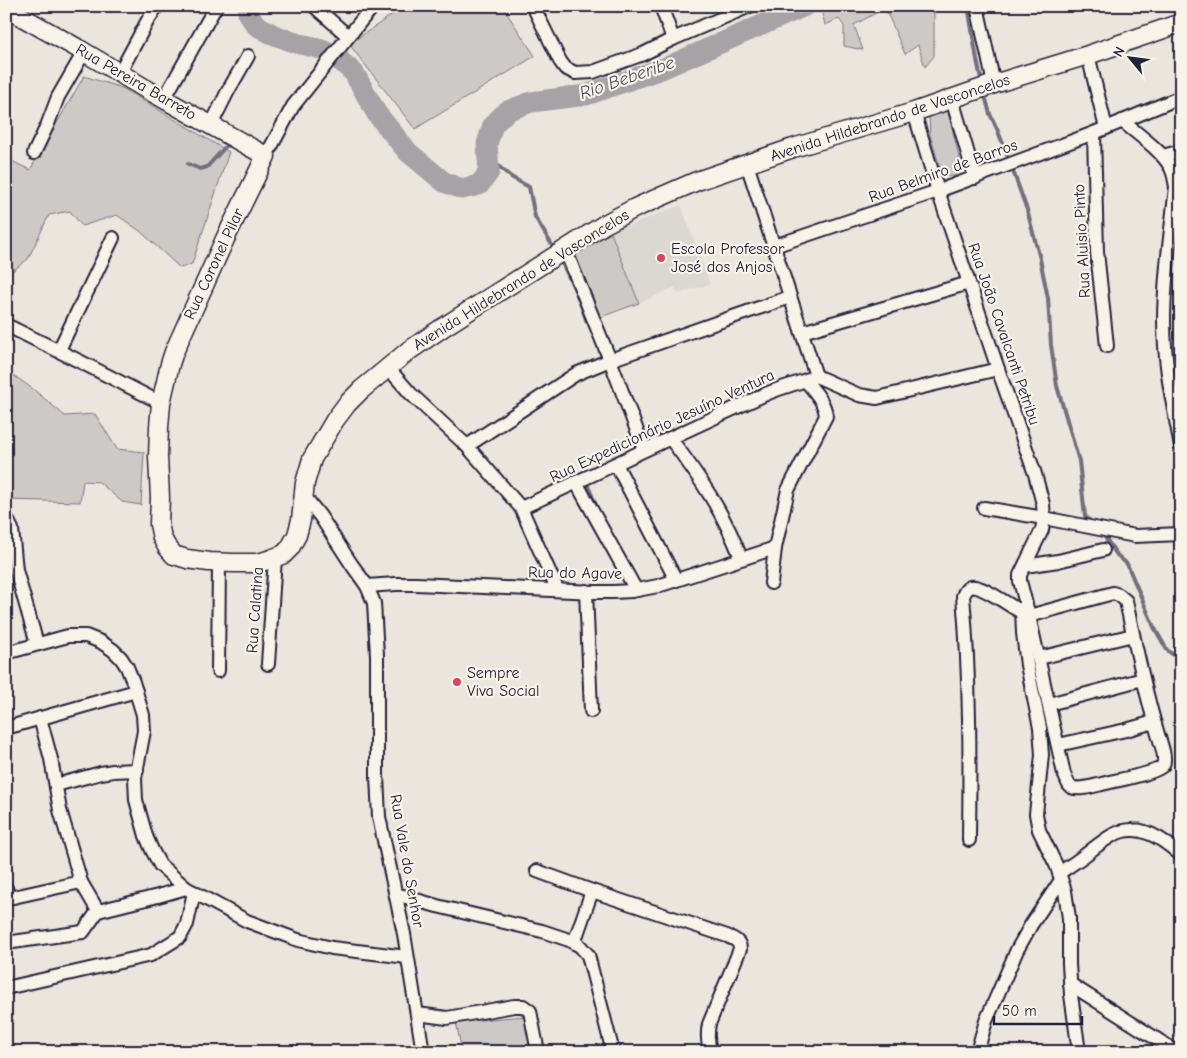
<svg xmlns="http://www.w3.org/2000/svg" width="1187" height="1058" font-family="'Comic Neue',sans-serif">
<rect width="100%" height="100%" fill="#eae6de"/>
<filter id="ink" filterUnits="userSpaceOnUse"><feTurbulence type="fractalNoise" baseFrequency=".02" numOctaves="2"/><feDisplacementMap in="SourceGraphic" scale="10" xChannelSelector="R" yChannelSelector="G"/><feConvolveMatrix kernelMatrix="1 2 1 2 8 2 1 2 1" color-interpolation-filters="sRGB"/></filter>
<g filter="url(#ink)">
<polygon fill="#dbd8d2" points="681,205 710,284 678,294 675,287 639,303 611,233 625,222 628,226"/>
<g fill="#cdc9c6" stroke="#787680">
<polygon points="405,6 502,6 535,56 415,129 349,44"/>
<polygon points="829,6 934,6 934,56 925,67 918,45 905,54 885,8 854,25 863,50 844,46 844,26 839,19 825,25 821,9"/>
<polygon points="84,76 122,88 229,152 192,264 180,268 140,231 117,215 82,226 70,211 49,215 28,259 6,276 6,158 30,170"/>
<path d="M947 107 962 169C959 176 948 179 942 174L930 135 929 115Z"/>
<polygon points="611,233 639,303 598,318 572,254"/>
<polygon points="6,370 33,389 65,416 95,414 117,449 144,452 141,505 122,502 99,482 83,481 80,502 6,500"/>
<polygon points="526,1016 534,1052 462,1052 456,1022"/>
</g>
<g fill="none" stroke-linecap="round" stroke-linejoin="round">
<g stroke="#716f7b" stroke-width="4">
<polyline points="968,6 977,60 982,83"/>
<polyline points="984,92 990,114 998,131 1007,155"/>
<polyline points="488,157 511,177 529,187 535,217 555,250"/>
<polyline points="188,164 200,169 207,167 226,146 229,145"/>
<polyline points="1013,171 1027,210 1040,259 1048,298 1051,345 1057,386 1079,461 1085,516 1092,523"/>
<polyline points="560,259 575,290"/>
<polyline points="579,299 587,322"/>
<polyline points="588,486 596,505"/>
<polyline points="1102,533 1117,555 1127,564 1154,627 1167,650 1181,661"/>
</g>
<polyline stroke="#a6a3a6" stroke-width="21" points="248,6 248,14 256,25 272,34 296,43 322,49 334,55 354,73 377,114 408,152 444,182 462,189 479,185 489,172 487,144 493,125 507,111 531,102 586,95 664,68 805,6"/>
<g stroke="#22223b" stroke-width="16">
<g id="street">
<polyline points="314,6 348,36"/>
<polyline points="533,6 560,61 565,68 575,73 593,72 643,54 673,39 750,6"/>
<polyline points="661,6 673,39"/>
<polyline points="977,6 994,84"/>
<polyline points="1088,55 1106,128"/>
<polyline points="119,74 148,20 157,6"/>
<polyline points="164,99 216,6"/>
<polyline points="952,99 975,178"/>
<path d="M914 112 938 191 998 369 1035 474 1043 504 1044 518 1042 530 1020 575V581L1029 616 1064 774C1066 777 1067 782 1069 785 1074 792 1094 786 1102 784 1112 781 1159 773 1163 765 1167 757 1159 739 1157 731 1144 688 1135 644 1126 601L1119 595 1113 593 1029 616C1016 611 981 583 970 587 966 589 964 593 963 596 970 677 970 759 969 840"/>
<path d="M1122 121C1138 134 1162 151 1171 168 1174 174 1175 181 1176 187 1171 232 1164 277 1164 321 1164 364 1173 405 1181 446"/>
<polyline points="211,125 228,91 248,56"/>
<polyline points="1094,133 1097,252 1107,346"/>
<polyline points="34,153 47,126 58,97 84,52"/>
<polyline points="266,156 293,106 364,17 374,6"/>
<polyline points="1163,156 1181,151"/>
<polyline points="747,164 816,376"/>
<polyline points="774,246 938,191 1094,133 1181,97"/>
<polyline points="565,249 610,360 644,449"/>
<polyline points="6,325 81,362 161,403"/>
<polyline points="802,332 969,283"/>
<polyline points="59,350 113,238"/>
<polyline points="388,368 411,394 467,446 521,508 557,589"/>
<polyline points="816,376 859,395 877,398 998,369"/>
<path d="M670 438C699 476 724 513 741 558"/>
<polyline points="467,446 576,374 610,360 790,297"/>
<polyline points="616,464 676,580"/>
<polyline points="576,482 636,590"/>
<polyline points="304,496 320,516 352,565 367,586 374,603 377,655 377,776 379,817 404,934 423,1052"/>
<path d="M521 508C603 470 684 431 766 394 782 387 800 383 816 376"/>
<polyline points="984,508 1044,518 1135,536 1181,534"/>
<polyline points="6,517 12,529 16,570 37,644"/>
<polyline points="1025,566 1058,561 1103,550"/>
<path d="M771 583 775 548 788 490 826 416C825 402 814 391 806 381"/>
<polyline points="367,586 396,584 416,584 594,592 613,592 632,591 658,586 775,548"/>
<polyline points="586,591 591,711"/>
<polyline points="1022,608 1023,633 1027,665 1040,728 1042,755 1036,814 1039,830 1057,867 1065,891 1069,918 1069,964 1071,995 1079,1052"/>
<polyline points="6,653 68,636 86,636 101,642 113,650 121,658 127,667 133,682 143,715 144,731 135,778 136,800 146,836 152,850 160,865 186,888 247,921 298,940 332,948 407,957"/>
<polyline points="1039,658 1133,635"/>
<polyline points="268,664 275,558"/>
<polyline points="218,671 219,563"/>
<polyline points="1049,704 1143,679"/>
<polyline points="40,718 51,759 60,810 81,882 98,911"/>
<polyline points="6,728 136,691"/>
<polyline points="1058,745 1126,730 1154,722"/>
<polyline points="56,785 101,773 113,771 137,770"/>
<path d="M537 871 592 891 727 936C734 939 740 941 740 949L709 1024C707 1034 707 1042 711 1052"/>
<path d="M1059 873C1068 867 1076 862 1085 855 1099 845 1114 829 1133 830 1151 830 1168 844 1181 855"/>
<polyline points="6,888 9,898 81,882"/>
<polyline points="396,894 437,906 542,931 569,940 580,946 588,955 613,1052"/>
<polyline points="6,943 83,932 98,911 158,896 186,888"/>
<polyline points="574,943 592,891"/>
<polyline points="1070,984 1177,1052"/>
<polyline points="6,988 151,955 180,937 187,924 194,892"/>
<polyline points="417,1014 447,1018 514,1006 523,1006 530,1011 538,1052"/>
<polyline points="977,1052 986,1021 1017,950 1031,925 1061,880"/>
</g>
</g>
<g stroke="#22223b" stroke-width="21">
<polyline id="secondary" points="6,8 79,49 146,89 266,156 225,239 174,352 170,364 161,403 159,427 158,457 160,498 159,524 162,538 167,547 174,555 187,559 209,562 233,563 258,563 271,559 284,554 290,548 297,535 301,520 305,483 312,459 335,420 347,404 361,390 407,352 442,328 605,224 635,208 697,181 793,148 914,112 994,84 1088,55 1181,23"/>
</g>
<use href="#street" stroke="#f7f3e8" stroke-width="12"/>
<use href="#secondary" stroke="#f7f3e8" stroke-width="18"/>
</g>
</g>
<g fill="#d1495b" stroke="#f7f3e8" stroke-width="2">
<circle cx="661" cy="258" r="5"/>
<circle cx="457" cy="682" r="5"/>
</g>
<g text-anchor="middle" dominant-baseline="central" stroke-width="4.5" stroke-linejoin="round" paint-order="stroke">
<g font-size="16" fill="#22223b" stroke="#f7f3e8">
<text transform="translate(136 82) rotate(30)">Rua Pereira Barreto</text>
<text transform="translate(890 118) rotate(-18)">Avenida Hildebrando de Vasconcelos</text>
<text transform="translate(943 171) rotate(-20)">Rua Belmiro de Barros</text>
<text transform="translate(1082 241) rotate(-93)">Rua Aluisio Pinto</text>
<text transform="translate(214 264) rotate(-65)">Rua Coronel Pilar</text>
<text transform="translate(521 280) rotate(-32)">Avenida Hildebrando de Vasconcelos</text>
<text transform="translate(1004 334) rotate(71)">Rua João Cavalcanti Petribu</text>
<text transform="translate(662 426) rotate(-25)">Rua Expedicionário Jesuíno Ventura</text>
<text transform="translate(575 573) rotate(1)">Rua do Agave</text>
<text transform="translate(255 610) rotate(-86)">Rua Calatina</text>
<text transform="translate(407 861) rotate(80)">Rua Vale do Senhor</text>
</g>
<g font-size="16" fill="#22223b" stroke="#f7f3e8" text-anchor="start">
<text x="671" y="249">Escola Professor<tspan x="671" dy="18">José dos Anjos</tspan></text>
<text x="467" y="673">Sempre<tspan x="467" dy="18">Viva Social</tspan></text>
</g>
<g font-size="18" font-style="italic" fill="#504f60" stroke="#f7f3e8">
<text transform="translate(627 78) rotate(-19)">Rio Beberibe</text>
</g>
</g>
<rect width="1187" height="1058" fill="none" stroke="#f7f3e8" stroke-width="25"/>
<rect x="12" y="12" width="1162" height="1033" fill="none" stroke="#22223b" stroke-width="2" filter="url(#ink)"/>
<g transform="translate(1130 58) rotate(299)" stroke="#f7f3e8" stroke-width="4" paint-order="stroke">
<path d="M0-4L9 19L0 12L-9 19Z" fill="#22223b"/>
<text y="-8" font-size="14" font-weight="bold" text-anchor="middle" fill="#22223b">N</text>
</g>
<path d="M994 1016v8h88v-8" fill="none" stroke="#22223b" stroke-width="2.5"/>
<text x="1002" y="1016" font-size="15" fill="#22223b" stroke="#f7f3e8" stroke-width="4" paint-order="stroke">50 m</text>
</svg>
